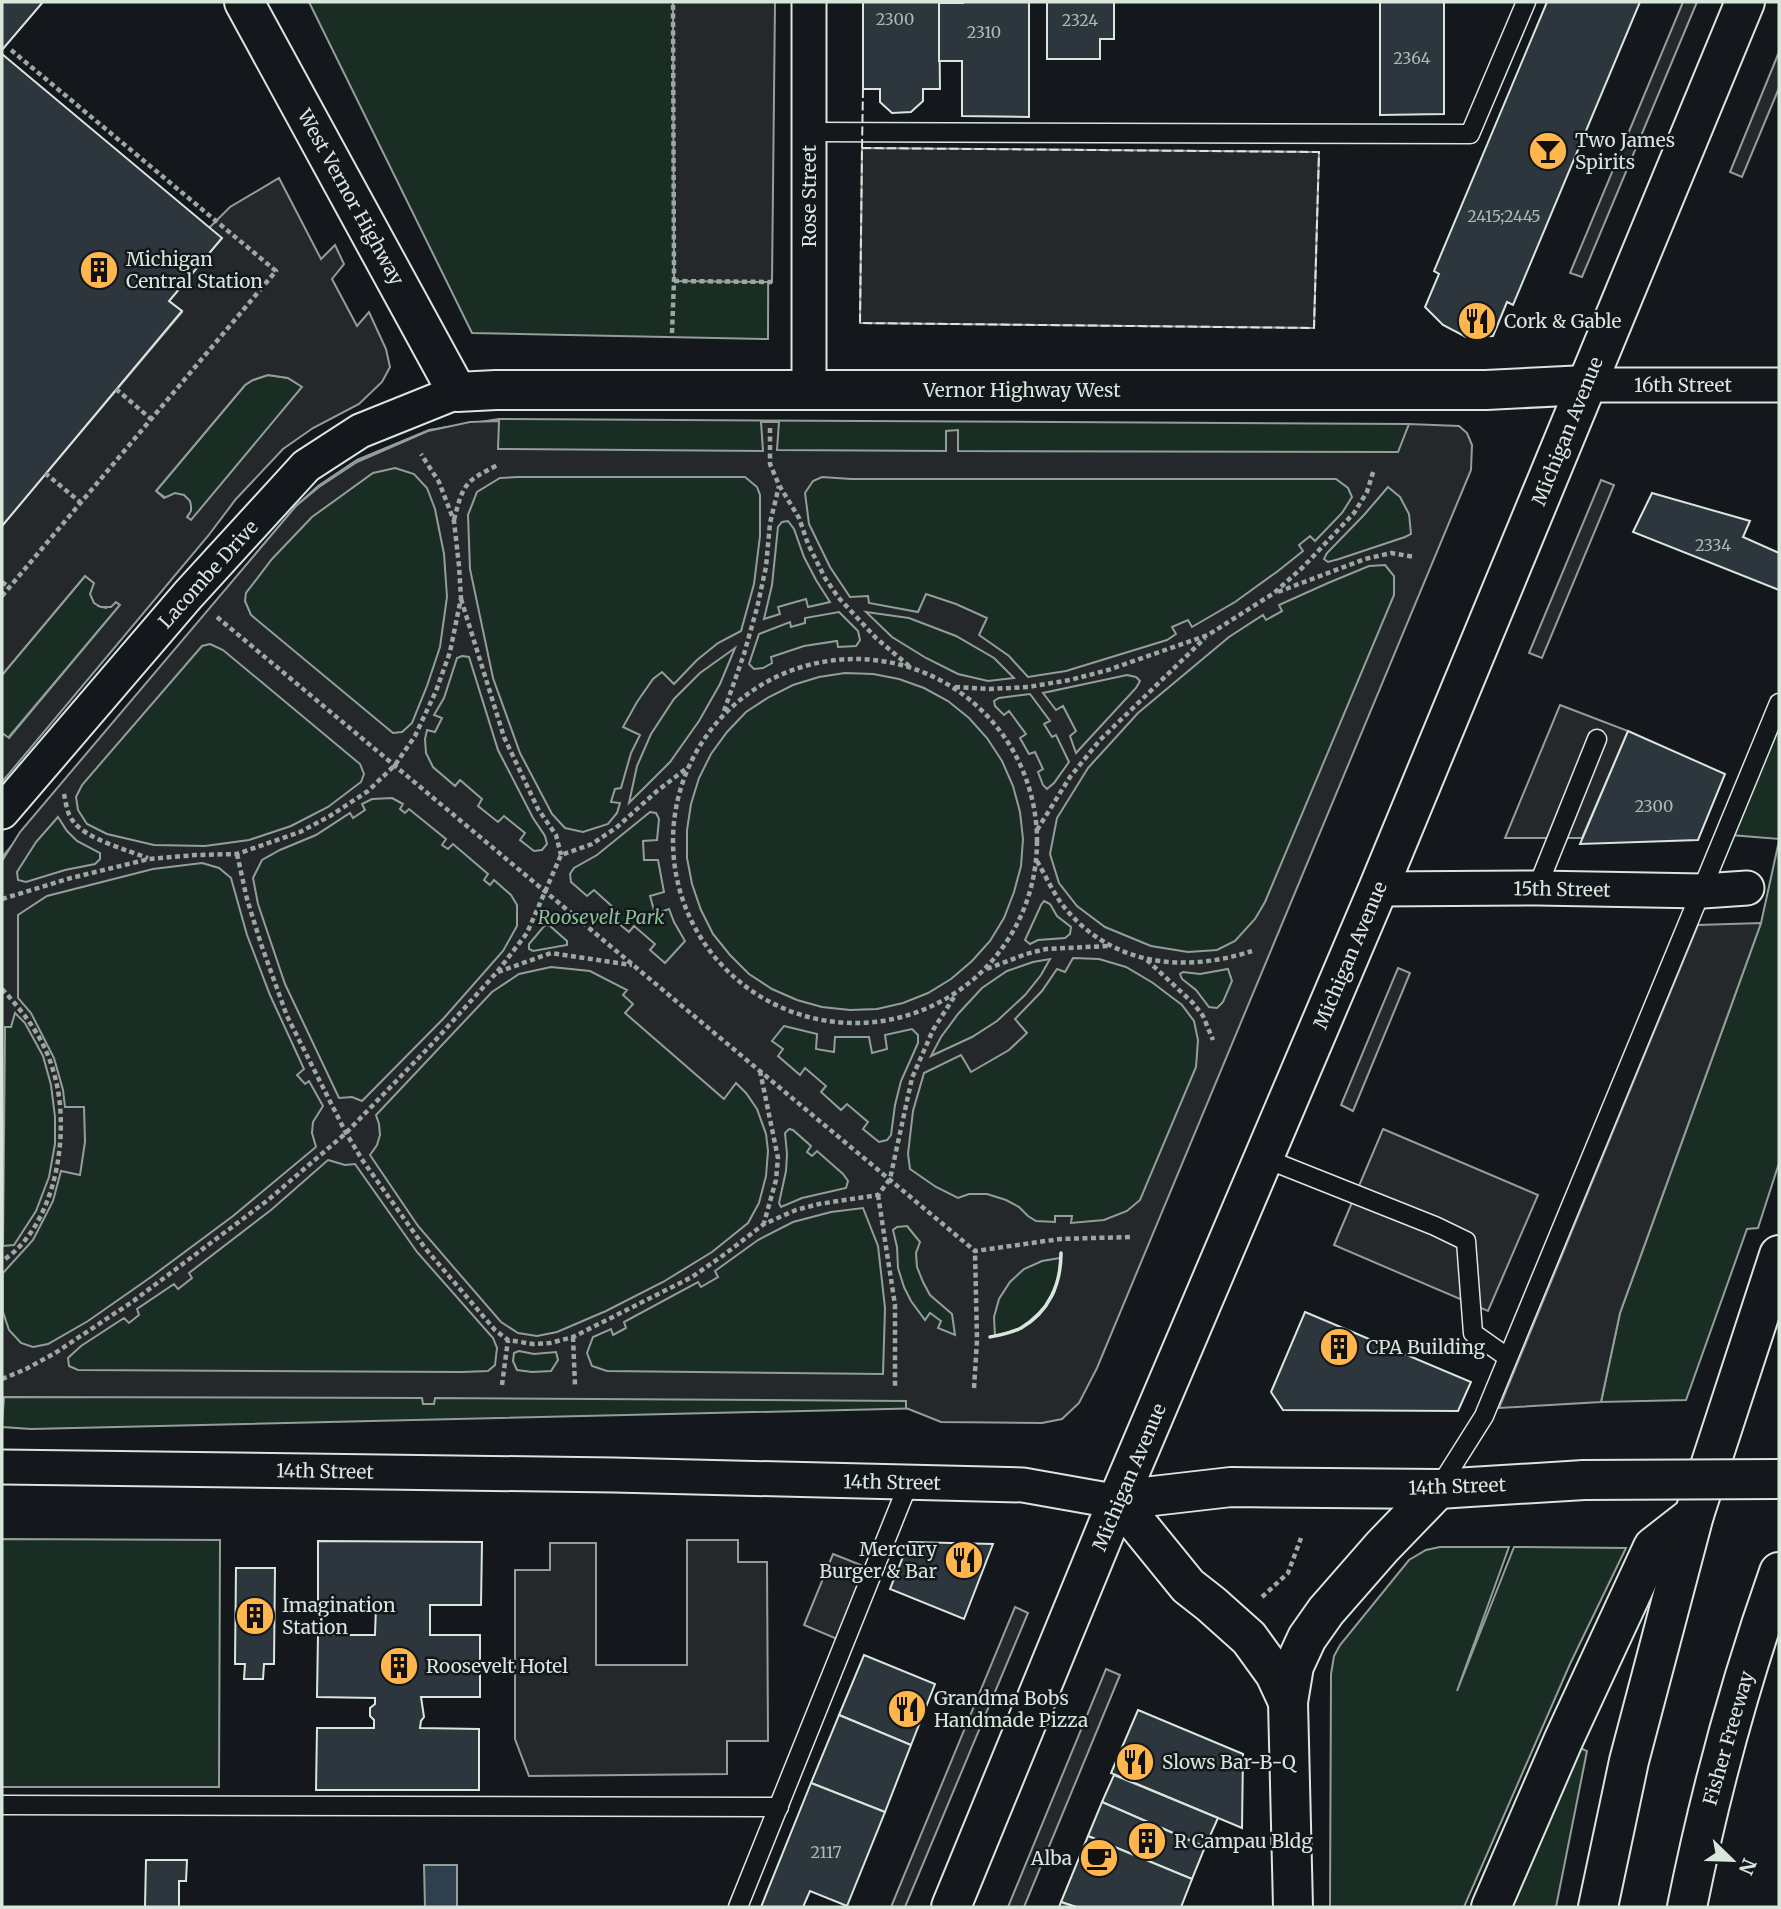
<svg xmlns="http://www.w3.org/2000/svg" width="1781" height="1909" font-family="Merriweather,serif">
<rect width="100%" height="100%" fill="#14181c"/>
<g fill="#1a2d24" stroke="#939e99" stroke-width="2">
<polygon points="309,2 769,2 768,339 472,333"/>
<polygon points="268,375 288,378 303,387 191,521 187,517 189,514 156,491 245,385 253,380"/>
<polygon points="499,419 1409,424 1453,460 1136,1214 972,1407 31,1429 2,1427 2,857 296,506 318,486 357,460 429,430"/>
<polygon points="85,576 94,583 98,606 106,608 116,602 120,605 8,738 2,733 2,675"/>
<polygon points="1779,721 1779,839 1731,835"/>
<polygon points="1779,841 1779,1163 1758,1228 1747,1229 1686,1400 1601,1402 1620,1313 1761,923"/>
<polygon points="2,1539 220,1540 219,1787 2,1787"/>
<polygon points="1440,1547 1509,1547 1457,1691 1514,1547 1626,1548 1570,1664 1464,1907 1330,1907 1331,1674 1334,1656 1340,1645 1409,1560 1426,1550"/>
<polygon points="1578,1747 1587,1751 1556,1907 1507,1907"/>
</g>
<g fill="#24282b" stroke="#939e99" stroke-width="2" fill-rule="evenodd">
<polygon points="673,2 775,2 772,282 674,281"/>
<polygon points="1683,2 1697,2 1582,277 1570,273"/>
<polygon points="1779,52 1779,88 1742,177 1730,172"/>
<polygon points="862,148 1319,152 1314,328 860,323"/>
<path d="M279 178 321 259 335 245 344 264 332 279 357 326 369 312 386 349 390 367 382 382 359 404 313 428 283 449 236 499 208 536 2 782V733L9 738 120 605 116 602 111 607H101L94 603 90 594 94 583 85 576 2 675V526L182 312 169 301 221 239 209 228 230 207ZM268 375 288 378 302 387 191 520 187 517 191 511V506L190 501 184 495 175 493 164 498 156 491 245 385 253 380Z"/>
<path d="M499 421 498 449 763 451 761 422H779L777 450 946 451V431L958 430V451L1398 452 1409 424 1459 426 1467 433 1472 445 1471 470 1097 1368 1079 1403 1062 1419 1042 1423 941 1422 906 1408V1401L435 1398 434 1404H423L422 1398 4 1397 2 1424V861L20 832 296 506 319 487 357 462 428 431 470 422ZM395 468 414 474 427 488 435 509 444 554 447 597 440 647 427 686 412 723 402 732 393 733 251 615 245 601 246 593 272 559 312 517 373 473ZM518 477H745L757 487 760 495V536L754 584 741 631 718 643 697 660 674 684 662 672 653 679 637 702 623 727 640 735 631 753 621 788 615 789 611 802 620 803 617 813 608 824 583 832 565 828 552 814 520 753 493 678 470 569 468 515 477 492 500 478ZM822 477 851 479H1336L1348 488 1352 497 1342 513 1315 541 1310 536 1299 545 1303 551 1278 571 1235 602 1192 627 1188 620 1172 627 1176 634 1167 640 1066 671 1028 677 1009 656 979 635 987 618 956 604 926 594 918 612 869 603 868 596 850 597 830 567 809 524 805 493 813 481ZM1388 487 1400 497 1409 514 1411 534 1405 537 1339 559 1328 562 1324 559 1327 553 1364 515ZM788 521 794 529 804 557 816 580 830 602 808 607 806 599 778 607 780 614 764 619 772 585 778 527 782 522ZM1385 565 1394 576V595L1265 902 1255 919 1235 941 1217 950 1188 952 1151 946 1105 927 1077 906 1059 883 1050 854 1057 818 1088 768 1138 713 1229 637 1263 615 1266 620 1282 611 1279 605 1328 583 1369 566ZM839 612 858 631 860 640 856 646 838 647 837 641 804 646 771 657 772 663 763 668 754 669 749 664 759 634 790 622 791 627 805 623V618ZM866 612 909 618 956 636 994 658 1014 678 988 681 958 674 926 658 892 637ZM210 644 223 650 360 764 364 774 361 782 328 807 291 826 249 840 205 846 154 845 107 834 87 824 78 810 76 797 82 785 202 646ZM735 648 720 684 699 721 670 762 629 803 637 766 651 734 674 699 700 673ZM462 656 469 657 498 750 533 818 545 836 547 844 542 850 534 851 520 840 525 833 504 816 498 822 478 806 482 799 460 780 455 786 433 767 426 753 425 739 427 730 435 732 442 718 434 715 444 698 457 658ZM845 673 873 674 899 679 924 688 948 701 969 718 987 738 1002 761 1013 786 1020 812 1023 839 1021 866 1014 892 1004 918 990 941 972 961 951 979 928 993 903 1003 877 1009 850 1010 822 1007 797 1000 772 989 749 974 730 955 713 934 701 910 692 884 687 858V830L691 804 699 778 711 754 727 732 746 712 769 697 793 685 819 677ZM1127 675 1136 677 1140 681 1136 688 1076 753 1070 736 1076 731 1063 706 1056 710 1043 693ZM1030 694 1050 721 1044 724 1052 737 1056 735 1069 762 1054 783 1047 789 1043 785 1038 772 1043 769 1035 752 1029 754 1020 738 1026 734 1009 711 1004 715 995 706 994 701 999 698ZM392 798 403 804 400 809 405 813 409 809 446 839 442 845 448 849 453 844 488 874 484 880 490 885 494 880 511 895 517 905V926L503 951 444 1018 362 1101 352 1097 339 1098 285 984 258 904 253 878 262 860 280 850 316 835 350 813 353 818 365 810 362 804 372 799ZM650 812 656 813 659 819 657 840 643 841 644 860H658L664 892 650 896 655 914 669 909 674 922 685 941 665 963 650 950 655 944 634 926 629 932 610 916 615 909 594 890 587 896 571 882 570 874 574 868 597 855ZM58 817 67 831 77 841 100 853V859L95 864 65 870 26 882 18 880 17 872 36 842ZM202 863 219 868 231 878 247 935 270 995 304 1069 297 1075 305 1084 309 1081 323 1106 313 1122 312 1133 316 1147 233 1216 151 1277 88 1321 48 1344 33 1347 21 1343 9 1330 3 1312V1273L33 1240 53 1201 61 1171 80 1175 85 1142 84 1107H65L63 1090 54 1058 31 1013 18 998V915L47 896 153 869ZM1044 901 1050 904 1057 916 1071 927 1070 934 1065 938 1038 940 1030 944 1025 940 1041 905ZM545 925 550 926 567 941V945L533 951 529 949V944ZM1073 958 1099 959 1126 967 1153 983 1182 1005 1194 1021 1198 1040 1196 1067 1140 1200 1127 1211 1104 1220 1071 1223 1072 1216H1055V1222L1036 1221 1028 1216 1019 1207 1006 1200 987 1194H969L958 1198 936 1187 910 1169 908 1154 913 1111 924 1073 961 1055 971 1072 1009 1050 1027 1033 1015 1019 1042 991 1057 969 1065 972ZM1050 959 1041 975 1025 995 997 1021 972 1037 931 1056 941 1037 958 1014 982 988 1007 971 1033 962ZM551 967 590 971 627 990 623 995 633 1004 625 1013 724 1099 736 1083 746 1093 757 1109 766 1134 768 1151 766 1176 759 1203 748 1223 712 1252 663 1282 606 1311 557 1332 537 1336 518 1333 501 1322 418 1226 370 1155 377 1145 380 1135 379 1124 376 1115 492 992 519 974ZM1228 969 1232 981 1223 1002 1217 1008 1209 1007 1196 990 1182 979 1180 974 1183 972 1200 974ZM15 1013 25 1023 43 1056 51 1085 55 1117V1144L49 1177 36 1211 14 1245 3 1246 5 1027H11ZM784 1026 817 1034 816 1049 834 1052 835 1037H869L872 1053 887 1049 885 1035 912 1029 918 1035V1043L901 1081 895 1105 891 1135 887 1140 879 1142 863 1129 868 1122 847 1104 841 1110 821 1092 826 1086 805 1068 800 1075 778 1056 783 1049 772 1041ZM789 1129 793 1130 811 1146 807 1152 812 1156 817 1151 843 1174 848 1181 846 1188 802 1198 781 1207 779 1203 786 1171 787 1154 785 1133ZM328 1160 345 1165 355 1164 417 1252 493 1338 497 1348 495 1365 488 1371 462 1372 78 1370 69 1366 68 1358 81 1346 124 1318 129 1323 139 1315 137 1309 174 1284 178 1289 192 1278 189 1273 271 1210ZM863 1208 878 1246 885 1308 883 1374 607 1371 592 1366 587 1353 593 1337 611 1329 613 1335 626 1328 624 1322 698 1282 701 1287 718 1277 715 1271 758 1240 793 1222 831 1212ZM907 1226 920 1242 916 1253 917 1267 923 1282 930 1295 952 1314 955 1335 938 1328 941 1321 930 1313 925 1320 911 1301 904 1287 898 1268 897 1247 893 1230 897 1227ZM1060 1258 1059 1276 1054 1293 1045 1307 1022 1328 995 1336 994 1317 999 1299 1010 1282 1024 1269 1042 1261ZM519 1351 534 1354 556 1352 558 1360 551 1371 532 1372 517 1370 513 1361 514 1353Z"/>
<polygon points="1601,480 1614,485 1542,658 1529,653"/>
<polygon points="1560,705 1628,731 1582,838 1505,838"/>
<polygon points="1761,923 1620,1313 1601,1402 1499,1408 1698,925"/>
<polygon points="1398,968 1410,973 1353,1111 1341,1105"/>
<polygon points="1383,1129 1538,1195 1488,1311 1334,1245"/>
<polygon points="687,1540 738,1540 738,1562 767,1562 768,1741 727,1741 727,1774 529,1776 515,1739 515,1570 550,1570 550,1543 596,1543 596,1665 687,1665"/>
<polygon points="833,1554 866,1567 837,1639 804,1625"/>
<polygon points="1015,1607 1028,1613 905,1907 891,1907"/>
<polygon points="1106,1669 1120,1675 1024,1907 1008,1907"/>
</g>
<polygon fill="#2f3f4d" stroke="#939e99" stroke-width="2" points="424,1865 457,1865 457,1907 425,1907"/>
<g fill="#2c363c" stroke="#d8e6dc" stroke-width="2">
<polygon points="2,2 43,2 2,50"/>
<polygon points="863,2 939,2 940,89 923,89 923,101 911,112 892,113 880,102 880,89 863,89"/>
<polygon points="963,2 1029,2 1029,117 962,116 962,61 939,61 939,3 963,3"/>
<polygon points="1047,2 1114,2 1114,39 1100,39 1100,59 1047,59"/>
<polygon points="1380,2 1444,2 1444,114 1380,115"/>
<polygon points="1547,2 1640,2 1513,305 1507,302 1493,336 1466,337 1443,325 1425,307 1439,274 1434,271"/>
<polygon points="2,54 222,238 169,301 182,311 2,526"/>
<polygon points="1652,493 1750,521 1743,537 1779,553 1779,590 1633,532"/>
<polygon points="1628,731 1725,774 1698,840 1580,844"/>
<polygon points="1305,1312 1471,1382 1458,1411 1283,1410 1271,1392"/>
<polygon points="318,1541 482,1542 481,1605 430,1605 430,1635 480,1635 480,1697 421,1697 424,1717 421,1721 420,1728 479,1729 479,1790 316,1790 317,1728 374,1728 374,1720 370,1716 370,1708 375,1704 375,1698 317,1697 318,1635 375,1635 376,1605 318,1605"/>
<polygon points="909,1542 993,1544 964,1619 890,1589"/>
<polygon points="236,1568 275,1568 274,1664 264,1664 263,1679 244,1679 245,1664 235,1664"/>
<polygon points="864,1655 935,1684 911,1745 839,1715"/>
<polygon points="1138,1710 1243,1754 1242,1828 1111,1773"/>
<polygon points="839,1715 911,1745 885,1812 811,1783"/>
<polygon points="1114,1775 1218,1818 1205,1847 1102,1802"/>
<polygon points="811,1783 885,1812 847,1906 810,1891 803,1907 761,1907"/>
<polygon points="1102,1802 1205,1847 1192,1879 1088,1836"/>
<polygon points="1088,1836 1192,1879 1181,1907 1076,1907 1061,1902"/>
<polygon points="146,1860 187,1860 186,1881 179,1881 179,1907 145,1907"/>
<polygon points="1061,1902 1076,1907 1059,1907"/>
</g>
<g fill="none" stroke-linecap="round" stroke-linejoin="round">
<g stroke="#d8e6dc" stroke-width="21">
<g id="lane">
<polyline points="809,132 1470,134 1526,2"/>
<polyline points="1537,888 1597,739"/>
<polyline points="1264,1158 1435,1226 1466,1241 1473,1333 1507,1357"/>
<polyline points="1438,1489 1484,1416 1779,703"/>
<polyline points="2,1805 779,1807"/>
<polyline points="738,1907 909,1482"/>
</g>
</g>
<g stroke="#d8e6dc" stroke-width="37">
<g id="street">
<polyline points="1586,385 1779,385"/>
<polyline points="809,390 809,2"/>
<polyline points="2,812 188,595 306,466 360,431 457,392"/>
<polyline points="1378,889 1537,888 1703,891 1747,888"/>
<polyline points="2,1467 614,1475 1023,1485 1102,1499 1118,1500"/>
</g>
</g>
<g stroke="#d8e6dc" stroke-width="42">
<g id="secondary">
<polyline points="244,2 457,392 496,390 1486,390 1586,385"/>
<polyline points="1118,1500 1188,1586 1211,1604 1249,1638 1275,1674 1288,1702 1293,1907"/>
<polyline points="1118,1500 1231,1487 1438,1489 1584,1480"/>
<polyline points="1288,1702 1294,1666 1307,1638 1326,1611 1382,1547 1438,1489"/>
</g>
</g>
<g stroke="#d8e6dc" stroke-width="42">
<polyline id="primary" points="951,1907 1118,1500 1378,889 1745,2"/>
</g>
<g stroke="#d8e6dc" stroke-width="42">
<g id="highway">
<polyline points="1491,1907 1563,1741 1653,1547 1694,1515"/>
<polyline points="1598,1907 1629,1761 1694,1515 1779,1255"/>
<path d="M1687 1907C1710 1793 1740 1682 1779 1572"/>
</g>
</g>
<g stroke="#9da8a2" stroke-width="4.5" stroke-dasharray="5 3.5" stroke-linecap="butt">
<polyline points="674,281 772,282"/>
<polyline points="672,333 674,281 673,2"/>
<polyline points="116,389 151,419"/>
<polyline points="770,428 770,464 779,485 799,518 808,544 825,578 838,597 876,638 909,666"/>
<polyline points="45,473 80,502"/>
<path d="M454 520C463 484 465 481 498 465"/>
<polyline points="2,582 9,587"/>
<polyline points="1278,592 1365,559 1391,553 1415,557"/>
<polyline points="2,596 276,271 11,50"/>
<polyline points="461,599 504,737 538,809 556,835 561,855"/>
<polyline points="217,617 975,1251 1060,1239 1130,1237"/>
<circle cx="855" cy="841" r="182"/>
<polyline points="955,687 990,689 1028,687 1070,680 1108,670 1208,635 1274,593 1303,567 1354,513 1367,492 1374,469"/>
<polyline points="724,711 744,654 757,608 766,567 770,523 779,486"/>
<path d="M64 794C66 803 67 814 73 821 84 838 129 851 148 858"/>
<polyline points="1037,830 1070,777 1100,740 1205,638"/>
<polyline points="237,854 247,899 261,944 287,1016 346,1133 363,1161 425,1248 495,1330 508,1340 533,1344 550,1343 573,1337 692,1277 725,1254 764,1224 796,1210 819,1204 878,1195 890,1179 912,1078 933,1030 956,994"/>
<path d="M1037 861C1045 875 1052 890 1061 903 1108 965 1182 974 1252 951"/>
<polyline points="2,899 71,878 149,859 196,855 237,854 300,832 330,816 368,791 395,765 415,736 436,691 450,652 461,598 459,566 454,521 439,482 421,454"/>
<polyline points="1147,960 1193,1003 1203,1016 1213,1040"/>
<polyline points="987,969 1026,954 1046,949 1108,946"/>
<polyline points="498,972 551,953 632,965"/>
<path d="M2 989C24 1013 44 1038 53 1070 72 1129 57 1226 2 1261"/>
<polyline points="760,1071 778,1158 776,1180 764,1223"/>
<polyline points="878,1195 895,1305 895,1387"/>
<polyline points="573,1337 575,1385"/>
<polyline points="2,1379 26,1369 55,1353 132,1302 268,1200 346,1133 432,1044 497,972 527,933 561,855 592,844 616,828 657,791 687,768"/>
<polyline points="502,1385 508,1340"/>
<polyline points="974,1388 977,1340 975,1251"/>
<polyline points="1262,1597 1288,1573 1301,1538"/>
</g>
<use href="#lane" stroke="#14181c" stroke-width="18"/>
<use href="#street" stroke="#14181c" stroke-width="33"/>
<use href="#secondary" stroke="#14181c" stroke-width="38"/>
<use href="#primary" stroke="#14181c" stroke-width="38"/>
<use href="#highway" stroke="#14181c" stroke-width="38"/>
<g stroke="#d8e6dc" stroke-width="42" stroke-linecap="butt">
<polyline id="secondary-bridge" points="1584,1480 1779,1479"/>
</g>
<use href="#secondary-bridge" stroke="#14181c" stroke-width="38"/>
<g stroke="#d8e6dc" stroke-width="2" stroke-dasharray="9 3.5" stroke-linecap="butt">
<polygon points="862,148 1319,152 1314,328 860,323"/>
<polyline points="862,148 863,89"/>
</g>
<path stroke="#d8e6dc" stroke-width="3.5" d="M990 1337C1000 1335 1012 1333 1021 1328 1049 1312 1061 1284 1061 1253"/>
</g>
<defs>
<g id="bar-disc" transform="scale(2.0125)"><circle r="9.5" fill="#ffb74d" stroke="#14181c"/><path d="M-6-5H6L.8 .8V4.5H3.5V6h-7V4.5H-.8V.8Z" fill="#111"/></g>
<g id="building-disc" transform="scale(2.0125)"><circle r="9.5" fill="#ffb74d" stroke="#14181c"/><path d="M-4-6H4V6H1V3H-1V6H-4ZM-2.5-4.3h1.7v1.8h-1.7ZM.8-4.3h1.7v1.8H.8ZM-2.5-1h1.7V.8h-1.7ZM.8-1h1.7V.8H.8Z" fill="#111"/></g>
<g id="restaurant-disc" transform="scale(2.0125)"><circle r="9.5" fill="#ffb74d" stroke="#14181c"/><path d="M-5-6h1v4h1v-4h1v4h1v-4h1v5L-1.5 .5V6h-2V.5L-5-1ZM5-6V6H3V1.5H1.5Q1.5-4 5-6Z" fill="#111"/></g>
<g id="cafe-disc" transform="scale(2.0125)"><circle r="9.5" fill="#ffb74d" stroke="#14181c"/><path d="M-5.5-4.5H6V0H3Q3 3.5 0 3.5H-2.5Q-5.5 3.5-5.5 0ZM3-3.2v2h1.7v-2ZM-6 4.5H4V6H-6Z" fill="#111"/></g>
</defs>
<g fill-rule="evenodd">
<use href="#bar-disc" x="1548" y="151"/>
<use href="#building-disc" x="99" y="270"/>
<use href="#restaurant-disc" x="1477" y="321"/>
<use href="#building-disc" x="1339" y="1347"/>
<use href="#restaurant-disc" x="964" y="1560"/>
<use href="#building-disc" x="255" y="1616"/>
<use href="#building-disc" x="399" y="1666"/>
<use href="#restaurant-disc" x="907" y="1709"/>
<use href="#restaurant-disc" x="1135" y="1762"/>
<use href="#building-disc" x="1147" y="1841"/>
<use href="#cafe-disc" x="1099" y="1858"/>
</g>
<g text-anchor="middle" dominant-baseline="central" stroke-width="5" stroke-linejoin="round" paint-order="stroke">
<g font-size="16" fill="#adbab4">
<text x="895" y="19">2300</text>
<text x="1080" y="20">2324</text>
<text x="984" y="32">2310</text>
<text x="1412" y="58">2364</text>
<text x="1504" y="216">2415;2445</text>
<text x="1713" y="545">2334</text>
<text x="1654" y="806">2300</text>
<text x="826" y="1852">2117</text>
</g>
<g font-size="19" fill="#d8e6dc" stroke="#14181c" text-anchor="start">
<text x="1575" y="140">Two James<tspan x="1575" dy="22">Spirits</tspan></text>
<text x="126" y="259">Michigan<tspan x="126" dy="22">Central Station</tspan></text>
<text x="1504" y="321">Cork &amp; Gable</text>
<text x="1366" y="1347">CPA Building</text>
<text x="937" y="1549" text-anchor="end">Mercury<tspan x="937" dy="22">Burger &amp; Bar</tspan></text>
<text x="282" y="1605">Imagination<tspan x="282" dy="22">Station</tspan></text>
<text x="426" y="1666">Roosevelt Hotel</text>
<text x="934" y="1698">Grandma Bobs<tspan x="934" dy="22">Handmade Pizza</tspan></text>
<text x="1162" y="1762">Slows Bar-B-Q</text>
<text x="1174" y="1841">R Campau Bldg</text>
<text x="1072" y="1858" text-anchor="end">Alba</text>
</g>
<g font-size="19" fill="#d8e6dc" stroke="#14181c">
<text transform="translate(809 196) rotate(-90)">Rose Street</text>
<text transform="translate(351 197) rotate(61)">West Vernor Highway</text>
<text x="1683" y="385">16th Street</text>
<text x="1022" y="390">Vernor Highway West</text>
<text transform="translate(1567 431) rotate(-68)">Michigan Avenue</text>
<text transform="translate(208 574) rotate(-48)">Lacombe Drive</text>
<text transform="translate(1562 889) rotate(1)">15th Street</text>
<text transform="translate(1350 955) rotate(-67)">Michigan Avenue</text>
<text transform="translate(325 1471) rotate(1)">14th Street</text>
<text transform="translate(1129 1477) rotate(-67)">Michigan Avenue</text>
<text transform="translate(892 1482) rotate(1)">14th Street</text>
<text transform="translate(1457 1486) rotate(-2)">14th Street</text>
<text transform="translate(1728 1738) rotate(-74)">Fisher Freeway</text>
</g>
<g font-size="19" font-style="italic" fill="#8ac095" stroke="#14181c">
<text x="601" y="917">Roosevelt Park</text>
</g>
</g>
<rect width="1781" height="1909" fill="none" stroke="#d8e6dc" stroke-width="7"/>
<g transform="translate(1732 1860) rotate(113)" stroke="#14181c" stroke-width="5" paint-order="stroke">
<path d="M0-5L12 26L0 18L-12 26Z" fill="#d8e6dc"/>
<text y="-10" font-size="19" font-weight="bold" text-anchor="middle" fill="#d8e6dc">N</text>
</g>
</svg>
